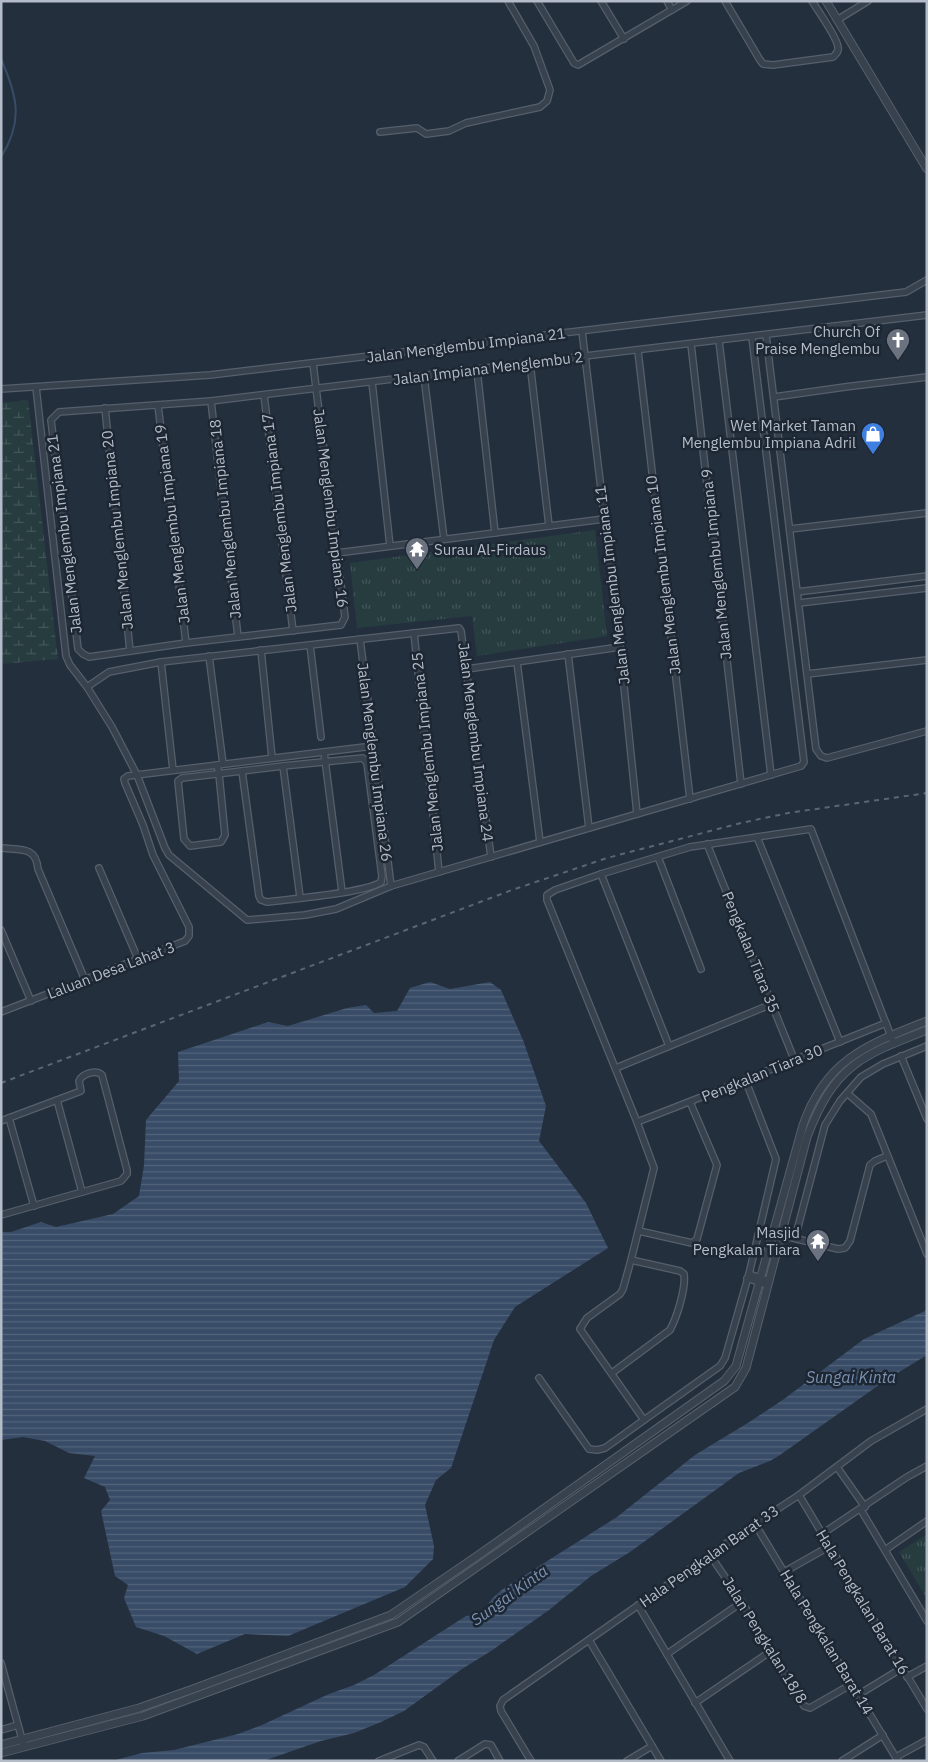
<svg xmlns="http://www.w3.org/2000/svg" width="928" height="1762" font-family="'IBM Plex Sans',sans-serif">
<defs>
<pattern id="grass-tufts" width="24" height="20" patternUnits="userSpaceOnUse" patternTransform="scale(1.25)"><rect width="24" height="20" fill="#263c3f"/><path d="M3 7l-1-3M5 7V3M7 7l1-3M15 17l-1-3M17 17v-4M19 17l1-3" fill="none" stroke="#435659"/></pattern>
<pattern id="wetland-marsh" width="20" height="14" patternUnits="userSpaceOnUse" patternTransform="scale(1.25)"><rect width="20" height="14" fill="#263c3f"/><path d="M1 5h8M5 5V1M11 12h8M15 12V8" fill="none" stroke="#435659"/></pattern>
<pattern id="water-rules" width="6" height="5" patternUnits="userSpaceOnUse" patternTransform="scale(1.25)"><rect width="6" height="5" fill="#394c67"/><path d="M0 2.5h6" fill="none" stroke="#53647b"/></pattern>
</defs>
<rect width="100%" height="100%" fill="#242f3e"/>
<g fill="url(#grass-tufts)">
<polygon points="595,530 607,636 477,656 472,616 357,628 350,563"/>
<polygon points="927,1534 927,1599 899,1552"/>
</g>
<polygon fill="url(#wetland-marsh)" points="28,400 58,659 1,664 1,403"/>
<g fill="url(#water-rules)">
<polygon points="430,982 450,989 490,982 501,990 523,1040 546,1106 539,1141 586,1203 608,1248 515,1307 494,1340 451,1468 436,1480 425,1505 434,1546 433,1559 405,1587 288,1636 245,1634 197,1654 164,1636 136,1627 124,1598 128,1585 115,1576 101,1511 110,1500 105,1487 84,1478 95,1456 69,1453 45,1441 23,1437 1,1440 1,1232 11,1232 41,1222 56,1227 113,1214 139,1196 144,1165 146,1120 179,1081 178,1052 268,1022 288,1026 347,1008 366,1005 374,1013 397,1011 410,988"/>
<path d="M927 1310V1355L886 1380 780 1455 770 1461 739 1473 630 1552 591 1576 549 1610 491 1651 462 1669 404 1711 381 1722 354 1733 321 1741 263 1761H112L142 1753 174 1750 238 1734 262 1725 329 1694 354 1685 374 1675 466 1616C484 1614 481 1614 491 1600 494 1596 499 1593 503 1589L617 1517 695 1455 751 1421 784 1399 864 1339Z"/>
</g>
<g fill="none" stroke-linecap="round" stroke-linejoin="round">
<path stroke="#394c67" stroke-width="2" d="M1 59C17 95 24 121 1 157"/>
<g stroke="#565f6c" stroke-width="8">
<g id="minor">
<polyline points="537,1 574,63 578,65 687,1"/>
<polyline points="601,1 624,39"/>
<polyline points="667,1 672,10"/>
<path d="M725 1 760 60 763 64 773 65 833 57C836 54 839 52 838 47 837 37 818 11 812 1"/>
<polyline points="837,20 868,1"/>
<polyline points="380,132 417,128 426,134 449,131 466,123 540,107 547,101 550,90 534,46 508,1"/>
<polyline points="582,331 620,647 637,814"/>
<polyline points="766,335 816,749 821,756 827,758 927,731"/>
<polyline points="719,341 771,775"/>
<polyline points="691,344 741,784"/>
<polyline points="638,351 690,799"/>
<polyline points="313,363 316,388 345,617 341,625 186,643 89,657 83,654 78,649 51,420 59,412 211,401 927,315"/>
<polyline points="530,363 549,526"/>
<polyline points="477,370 495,533"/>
<polyline points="424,376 444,539"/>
<polyline points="372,382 390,546"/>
<polyline points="36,387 66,656 70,665 87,687 112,727 137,775 165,848 169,855 247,920 305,915 336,909 391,886 801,766 804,762 752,337"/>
<polyline points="1,389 210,375 906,292 927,280"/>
<polyline points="264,395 293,631"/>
<polyline points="774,397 845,387 927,377"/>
<polyline points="211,401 238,637"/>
<polyline points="158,405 186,643"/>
<polyline points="105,408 130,651"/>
<polyline points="790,529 927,513"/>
<polyline points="337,553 604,519"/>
<polyline points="797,592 927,576"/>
<polyline points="799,603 927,588"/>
<polyline points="414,633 439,872"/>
<polyline points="360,639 391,886"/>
<polyline points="310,645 321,737"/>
<polyline points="261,650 272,758"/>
<polyline points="568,654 589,828"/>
<polyline points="209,656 223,764"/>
<polyline points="161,662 173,770"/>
<polyline points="517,662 540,842"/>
<polyline points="467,669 620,647"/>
<polyline points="807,674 927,660"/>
<polyline points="87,687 109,672 161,662 459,628 461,631 491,857"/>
<polyline points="324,752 342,892"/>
<path d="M363 758 367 763 382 876 381 882C366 893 290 899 267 902L261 900 259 896 242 771 283 766Z"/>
<polyline points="217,765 219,774 225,835 221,842 190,846 184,839 178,781 182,778 242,771"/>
<polyline points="283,766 300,897"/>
<polyline points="757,837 840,1042"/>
<polyline points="707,844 794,1059"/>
<path d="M1 848C20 850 36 846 38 869L85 980"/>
<polyline points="658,857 701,969"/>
<polyline points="99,868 138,959"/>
<polyline points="601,874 669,1046"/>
<polyline points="1,930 31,1001"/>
<polyline points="1,1012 185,941 189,936 189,927 153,855 143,825 125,783 124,779 128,776 373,746"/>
<polyline points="901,1056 927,1119"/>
<polyline points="616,1068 772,1004"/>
<path d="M745 1079 776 1159 749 1274 725 1358 720 1366 644 1420 580 1329 587 1318 620 1294 623 1289 631 1260 654 1168 637 1122C721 1090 804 1056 886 1023"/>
<polyline points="847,1093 871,1114 927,1254"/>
<polyline points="57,1100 82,1192"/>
<polyline points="9,1118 34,1206"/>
<path d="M1 1121 81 1091 79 1081C82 1074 96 1069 102 1075L127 1170V1174L121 1181 1 1215"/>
<polyline points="637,1122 547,900 547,895 555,890 601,874 690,847 811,829 892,1039"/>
<polyline points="639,1231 692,1243 697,1239 717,1165 690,1102"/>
<polyline points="781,1235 838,1249 845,1248 850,1241 870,1165 875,1161 887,1156"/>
<polyline points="795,1238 825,1125 840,1101 861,1077 883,1064 927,1046"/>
<polyline points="749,1274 769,1281"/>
<polyline points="747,1278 767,1285"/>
<path d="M612 1373 670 1330C677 1317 686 1288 684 1274L680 1271 631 1260"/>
<polyline points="539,1378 589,1449 597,1450 605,1448 644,1420"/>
<polyline points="837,1467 865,1507"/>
<polyline points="799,1495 927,1709"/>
<polyline points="861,1510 927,1621"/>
<polyline points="755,1524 898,1761"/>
<polyline points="822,1534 907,1477 927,1466"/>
<polyline points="885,1550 927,1521"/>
<polyline points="710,1555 742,1602 804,1706 810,1708 852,1684"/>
<polyline points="784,1572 830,1546"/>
<polyline points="638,1605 730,1761"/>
<polyline points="589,1640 661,1761"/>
<polyline points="667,1654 742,1602"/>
<polyline points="1,1663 23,1743"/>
<polyline points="907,1677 927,1666"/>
<polyline points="858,1695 902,1668"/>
<polyline points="695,1703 771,1651"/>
<polyline points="1,1730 18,1725"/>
<polyline points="896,1757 927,1740"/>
<polyline points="379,1761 419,1745 424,1747 433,1761"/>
<polyline points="458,1761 485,1744 491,1745 500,1761"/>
<polyline points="531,1761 501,1711 500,1706 503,1700 744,1531 799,1495 871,1441 927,1409"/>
<polyline points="627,1761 652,1746"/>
<polyline points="842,1761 883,1735"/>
</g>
</g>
<g stroke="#565f6c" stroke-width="9">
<g id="tertiary">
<polyline points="826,1 927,169"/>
<path d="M1 1745 139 1708 193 1689 391 1615 480 1554 724 1381 736 1366 803 1125C826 1059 867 1045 927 1021"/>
<path d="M1 1753 143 1716 398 1622 735 1387 746 1368 807 1137C834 1066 860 1056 927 1030"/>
</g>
</g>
<use href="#minor" stroke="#38414e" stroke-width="5.5"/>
<use href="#tertiary" stroke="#38414e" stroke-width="7"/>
<polyline stroke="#5a6575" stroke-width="2" stroke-dasharray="5 5" stroke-linecap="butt" points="1,1083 512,890 607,858 741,823 788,813 927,793"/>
</g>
<defs>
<g id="church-pin" transform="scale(1.25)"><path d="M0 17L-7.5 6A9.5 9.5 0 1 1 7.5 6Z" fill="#6b7280" stroke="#1d2633"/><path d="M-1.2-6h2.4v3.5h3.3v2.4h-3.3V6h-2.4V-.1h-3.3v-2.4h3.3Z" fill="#fff"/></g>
<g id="shop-pin" transform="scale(1.25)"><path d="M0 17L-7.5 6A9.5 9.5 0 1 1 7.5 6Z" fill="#3f7fe0" stroke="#1d2633"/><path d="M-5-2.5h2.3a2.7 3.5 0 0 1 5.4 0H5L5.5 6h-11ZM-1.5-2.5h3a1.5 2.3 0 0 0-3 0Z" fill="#fff"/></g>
<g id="temple-pin" transform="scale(1.25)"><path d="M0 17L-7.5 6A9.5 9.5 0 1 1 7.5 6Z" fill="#6b7280" stroke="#1d2633"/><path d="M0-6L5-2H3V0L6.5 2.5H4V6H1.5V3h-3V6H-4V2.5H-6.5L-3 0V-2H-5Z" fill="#fff"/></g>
</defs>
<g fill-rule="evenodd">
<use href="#church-pin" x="898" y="340"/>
<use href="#shop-pin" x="873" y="434"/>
<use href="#temple-pin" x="417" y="549"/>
<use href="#temple-pin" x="818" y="1241"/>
</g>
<g text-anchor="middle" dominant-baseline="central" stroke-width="5" stroke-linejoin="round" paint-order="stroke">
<g font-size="15" fill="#b4bcc9" stroke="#1d2633" text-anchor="end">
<text x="880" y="331">Church Of<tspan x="880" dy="17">Praise Menglembu</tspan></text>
<text x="856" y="425">Wet Market Taman<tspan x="856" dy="17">Menglembu Impiana Adril</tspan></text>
<text x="434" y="549" text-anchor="start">Surau Al-Firdaus</text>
<text x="800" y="1232">Masjid<tspan x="800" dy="17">Pengkalan Tiara</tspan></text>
</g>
<g font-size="15" fill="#b4bcc9" stroke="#1d2633">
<text transform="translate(466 345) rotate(-7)">Jalan Menglembu Impiana 21</text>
<text transform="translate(488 368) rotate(-7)">Jalan Impiana Menglembu 2</text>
<text transform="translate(331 508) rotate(83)">Jalan Menglembu Impiana 16</text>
<text transform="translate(279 513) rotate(-97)">Jalan Menglembu Impiana 17</text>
<text transform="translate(225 519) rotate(-96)">Jalan Menglembu Impiana 18</text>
<text transform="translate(172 524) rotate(-97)">Jalan Menglembu Impiana 19</text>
<text transform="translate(117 530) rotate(-96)">Jalan Menglembu Impiana 20</text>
<text transform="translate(64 534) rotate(-97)">Jalan Menglembu Impiana 21</text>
<text transform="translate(716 564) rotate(-96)">Jalan Menglembu Impiana 9</text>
<text transform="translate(663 575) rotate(-97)">Jalan Menglembu Impiana 10</text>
<text transform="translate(612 585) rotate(-97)">Jalan Menglembu Impiana 11</text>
<text transform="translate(476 742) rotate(83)">Jalan Menglembu Impiana 24</text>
<text transform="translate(427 752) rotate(-96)">Jalan Menglembu Impiana 25</text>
<text transform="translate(375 762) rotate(83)">Jalan Menglembu Impiana 26</text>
<text transform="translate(751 952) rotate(68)">Pengkalan Tiara 35</text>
<text transform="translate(111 970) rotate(-21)">Laluan Desa Lahat 3</text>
<text transform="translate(762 1073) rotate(-22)">Pengkalan Tiara 30</text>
<text transform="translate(709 1556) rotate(-35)">Hala Pengkalan Barat 33</text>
<text transform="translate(863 1602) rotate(59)">Hala Pengkalan Barat 16</text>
<text transform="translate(765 1640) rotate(58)">Jalan Pengkalan 18/8</text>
<text transform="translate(827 1642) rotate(59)">Hala Pengkalan Barat 14</text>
</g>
<g font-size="16" font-style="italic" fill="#7c92b1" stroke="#1d2633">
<text x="851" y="1377">Sungai Kinta</text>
<text transform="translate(509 1595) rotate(-36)">Sungai Kinta</text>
</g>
</g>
<rect width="928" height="1762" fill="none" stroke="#b4bcc9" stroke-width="5"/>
</svg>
